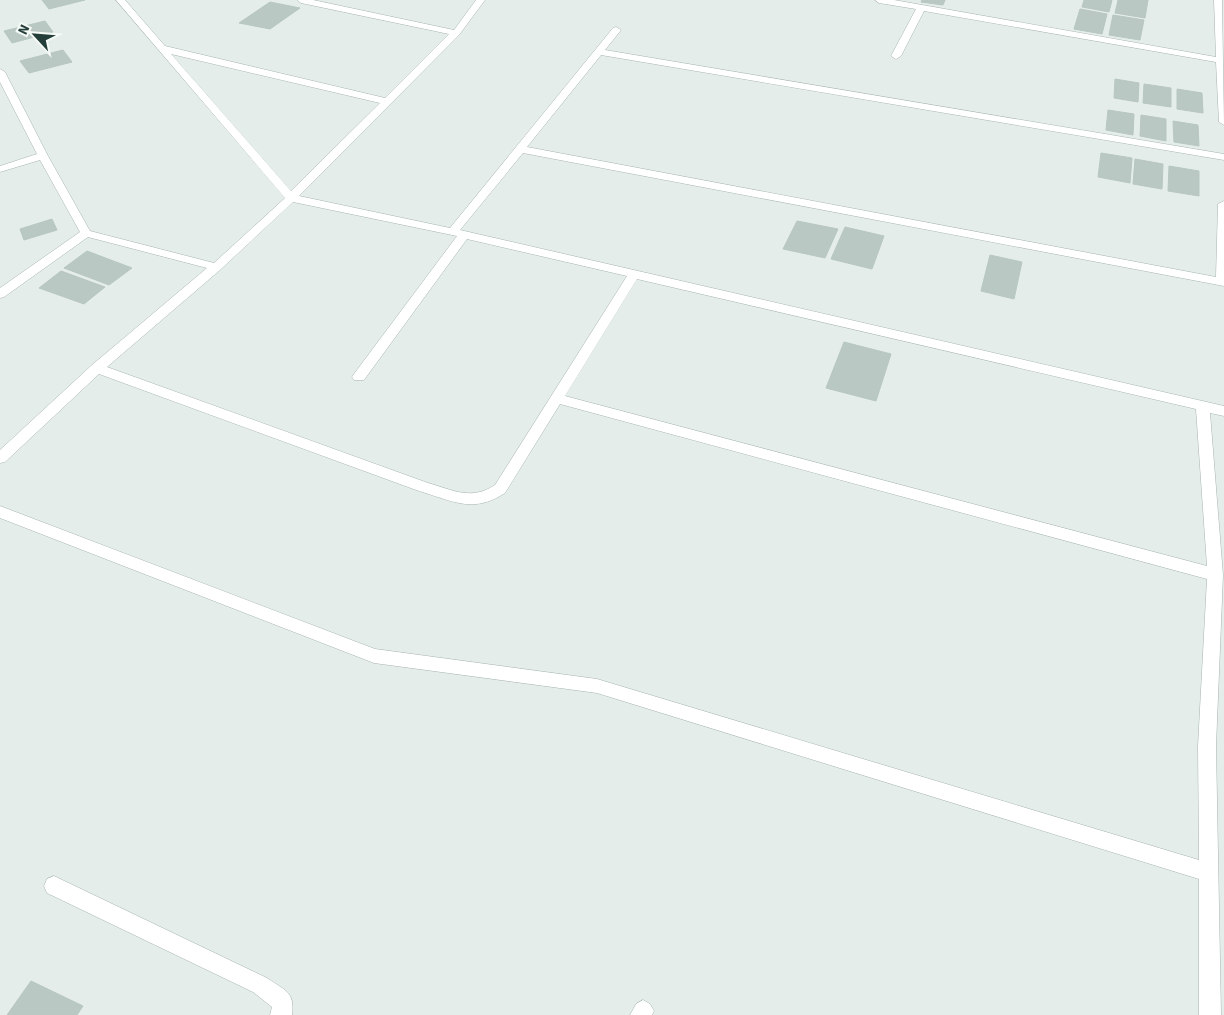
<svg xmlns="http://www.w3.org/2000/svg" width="1224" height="1015" font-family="'Source Sans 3',sans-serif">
<rect width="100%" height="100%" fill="#e4edea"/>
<g fill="#bac8c3" stroke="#b7c7c1">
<polygon points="42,0 85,0 49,9"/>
<polygon points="922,0 945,0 943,5 921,2"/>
<polygon points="1084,0 1112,0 1109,12 1082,7"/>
<polygon points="1118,0 1148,0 1145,18 1115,13"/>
<polygon points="270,2 300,8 270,29 239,23"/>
<polygon points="1080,9 1107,14 1102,34 1074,29"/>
<polygon points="1113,15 1144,20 1140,40 1109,35"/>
<polygon points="45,21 53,32 12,43 4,31"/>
<polygon points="63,50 72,62 29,73 20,61"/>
<polygon points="1115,79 1139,83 1138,102 1114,98"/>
<polygon points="1144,84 1171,88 1171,107 1143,103"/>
<polygon points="1177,89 1202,93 1203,113 1177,109"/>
<polygon points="1108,110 1134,114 1133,135 1106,130"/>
<polygon points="1141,115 1166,119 1166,141 1140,136"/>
<polygon points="1173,121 1198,125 1199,146 1174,142"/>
<polygon points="1101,153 1132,158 1130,183 1098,177"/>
<polygon points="1135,159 1163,164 1162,189 1133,184"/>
<polygon points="1169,166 1199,171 1199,196 1168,191"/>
<polygon points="52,219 57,230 24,240 20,229"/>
<polygon points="797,221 838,229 825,258 783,249"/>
<polygon points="845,227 884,236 872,269 831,259"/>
<polygon points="87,251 132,268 109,285 64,268"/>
<polygon points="990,255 1022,262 1014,299 981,291"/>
<polygon points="61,271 105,287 84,304 39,288"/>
<polygon points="844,342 891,354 876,401 826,388"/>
<polygon points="31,981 83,1006 77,1015 7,1015"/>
</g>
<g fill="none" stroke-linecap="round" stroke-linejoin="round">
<g stroke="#a7b5b1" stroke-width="1">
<g id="minor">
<path d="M116 0H125L165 46 385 98 449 34 301 3 297 0H313L454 30 476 0H485L459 35 299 196 450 228 613 28 616 27 621 30 605 50 1224 154V160L601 55 527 147 1216 277 1218 204 1224 201V286L523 153 460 230 1224 406V416L1210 413 1223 575 1216 746 1221 1015H1199V879L597 693 374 663 0 518V506L375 649 597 679 1199 860 1198 746 1207 579 560 404 505 493C473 514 453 501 419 491L99 374 5 462 0 463V450L92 365 207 268 88 237 4 297 0 298V288L80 232 40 160 0 172V166L37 154 0 82V69L5 72 48 156 90 231 214 263 285 198ZM171 54 380 103 291 191ZM293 202 457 236 354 374 352 377 354 380H364L467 239 627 276 495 485C471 501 453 490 428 483L107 367 220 270ZM637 279 1196 409 1207 566 565 396Z"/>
<polygon points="875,0 894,0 1216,57 1214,0 1222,0 1224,125 1219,122 1216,62 924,11 901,56 896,59 891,56 916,9 879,3"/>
<path d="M54 876 267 978C285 991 295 991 292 1015H270L272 1007 253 992 47 893 44 886 47 879Z"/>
<polygon points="643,1000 650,1004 654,1011 652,1015 630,1015 636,1004"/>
</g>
</g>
<use href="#minor" fill="#fff" fill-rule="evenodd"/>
</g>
<g transform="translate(35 35) rotate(296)" stroke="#f5faf7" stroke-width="4" paint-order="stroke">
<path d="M0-4L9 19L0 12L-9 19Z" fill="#243e39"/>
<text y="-8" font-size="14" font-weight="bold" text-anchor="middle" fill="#243e39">N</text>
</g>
</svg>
